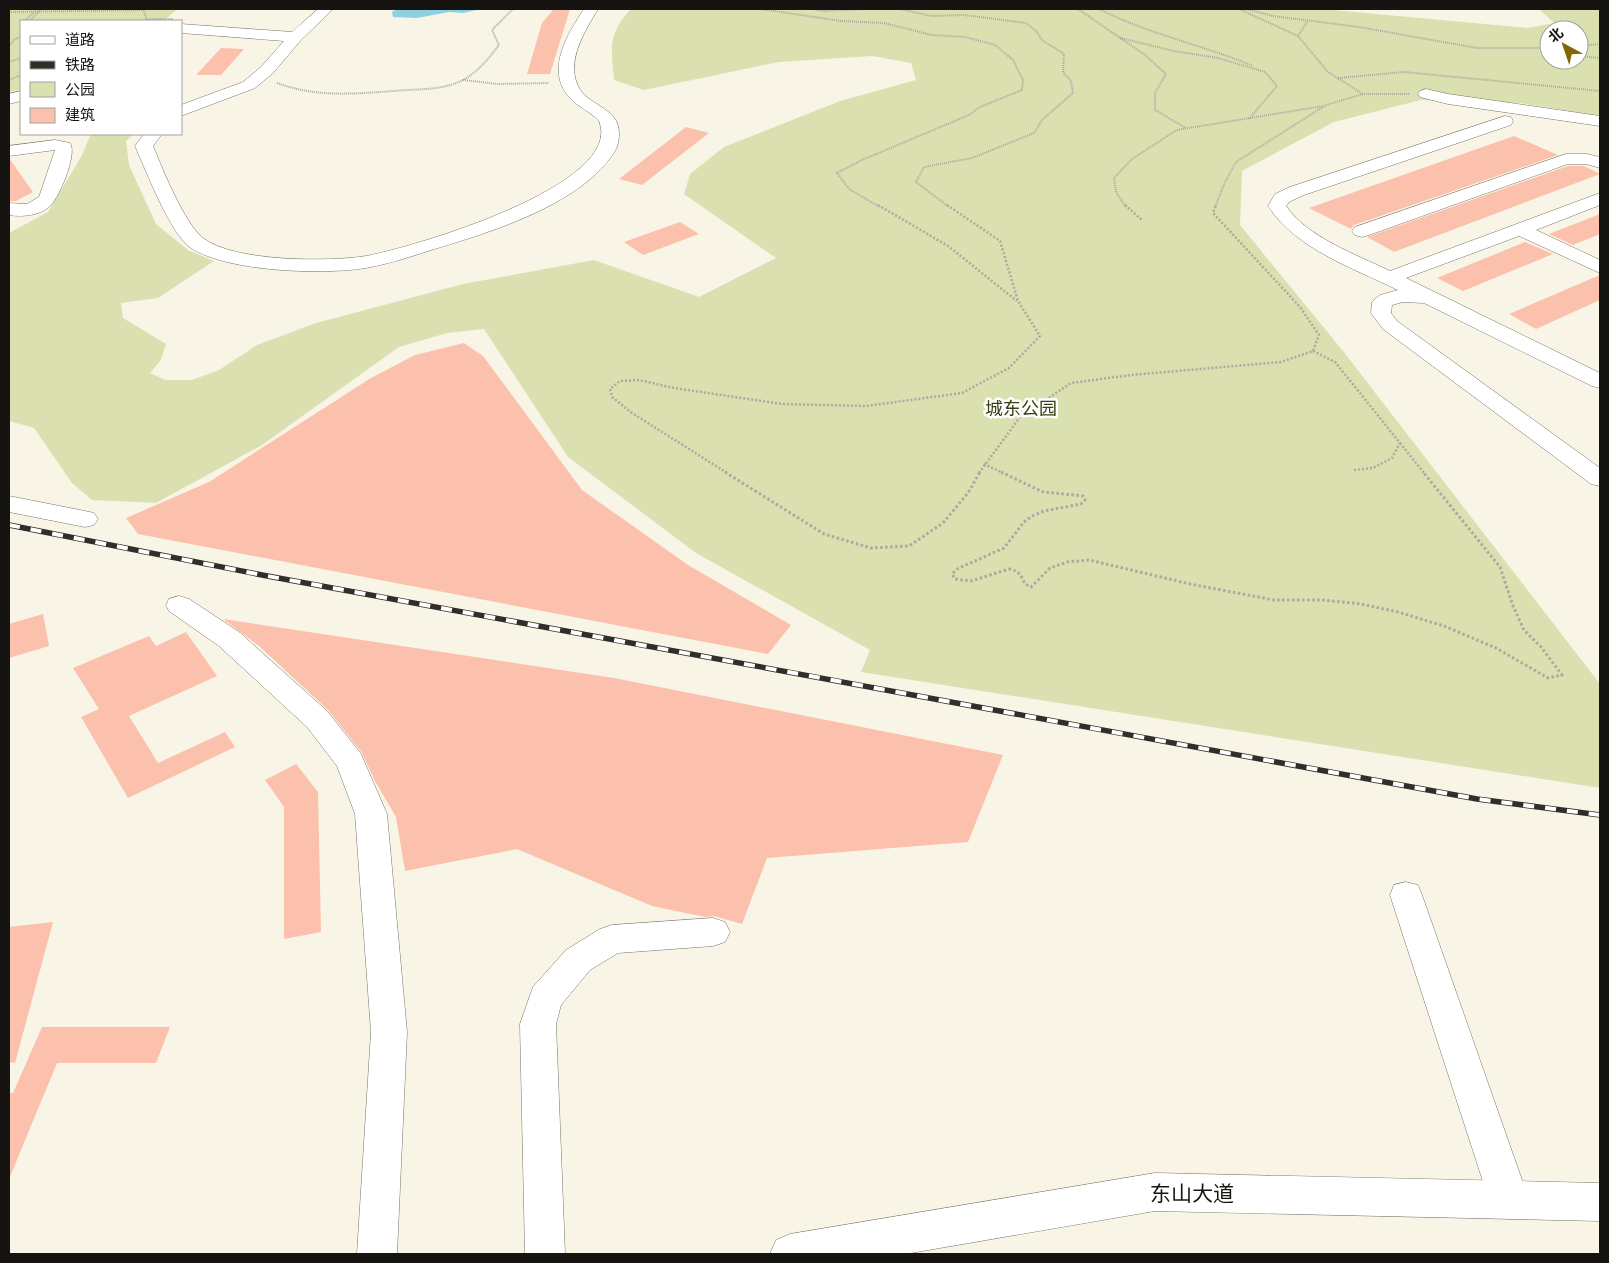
<svg xmlns="http://www.w3.org/2000/svg" width="1609" height="1263" font-family="'DejaVu Sans','Noto Sans SC',sans-serif">
<rect width="100%" height="100%" fill="#f8f5e7"/>
<g fill="#dbe0b1" fill-rule="evenodd">
<polygon points="9,9 177,9 164,21 21,21 21,89 9,92"/>
<path d="M631 9H1322L1528 28 1554 23 1539 9H1600V116L1520 103 1421 100 1334 122 1242 171 1240 225 1343 351 1600 684V788L861 672 870 650 696 553 568 457 484 329 447 333 399 347 262 445 156 503 92 500 72 483 34 428 9 421V233L48 212 81 157 91 134H134L126 141 129 165 156 224 188 250 214 261 158 298 121 303 123 318 166 344 161 360 150 373 165 380H192L219 370 257 345 316 323 463 284 594 260 699 297 776 258 684 194 690 174 724 147 840 101 916 80 911 63 872 56 779 62 644 90 614 80C611 48 608 33 631 9ZM1549 30H1579V60H1549Z"/>
</g>
<polygon fill="#8cd0e2" points="397,9 481,9 463,13 449,12 417,18 393,17 392,12"/>
<g fill="#fbc1ac">
<polygon points="554,9 570,9 550,74 527,74 542,23"/>
<polygon points="221,48 244,49 221,75 196,75"/>
<polygon points="686,127 709,133 642,185 619,179"/>
<polygon points="1514,136 1558,155 1354,225 1351,229 1309,208"/>
<polygon points="9,158 33,192 16,201 9,201"/>
<polygon points="1568,166 1584,166 1600,174 1394,252 1367,237"/>
<polygon points="1600,214 1600,234 1573,245 1549,234"/>
<polygon points="680,222 699,234 643,255 624,242"/>
<polygon points="1525,242 1553,254 1463,291 1437,278"/>
<polygon points="1600,275 1600,300 1536,329 1509,314"/>
<polygon points="464,343 483,356 582,490 688,565 791,625 768,654 138,534 126,518 209,482 371,378 415,355"/>
<polygon points="43,614 49,646 9,658 9,624"/>
<polygon points="223,619 614,678 1003,755 968,842 767,858 742,924 714,916 705,917 652,906 517,849 405,871 396,817 375,781 362,753 328,710 259,646"/>
<polygon points="186,632 217,676 129,716 158,763 225,732 235,747 128,798 81,717 99,709 73,668 149,636 156,646"/>
<polygon points="296,764 318,792 321,932 284,939 284,807 265,780"/>
<polygon points="53,922 15,1063 9,1062 9,927"/>
<polygon points="42,1027 170,1027 156,1063 57,1063 9,1179 9,1093 13,1093"/>
</g>
<g fill="none" stroke-linecap="round" stroke-linejoin="round">
<g stroke="#777468" stroke-width="1">
<g id="minor">
<polygon points="318,9 333,9 301,40 273,73 255,88 181,116 181,105 243,82 261,67 284,41 181,33 181,24 292,32"/>
<path d="M584 9H598C585 31 566 60 578 86 587 106 619 107 619 133 619 139 618 146 615 151 582 205 488 233 431 250 410 257 388 264 366 268 323 275 228 272 191 248 170 234 146 170 135 146L144 134H162L153 146C163 170 184 223 203 238 233 262 330 262 366 256 411 248 626 185 599 121 591 112 578 107 569 97 545 70 568 33 584 9Z"/>
<polygon points="1426,89 1448,94 1600,116 1600,126 1448,104 1420,97 1418,94 1420,91"/>
<polygon points="21,91 21,101 9,104 9,94"/>
<path d="M1505 116 1511 117 1513 121 1511 125 1304 195 1289 202 1286 206C1307 237 1357 255 1390 271L1600 193V205L1536 230 1600 260V273L1519 236 1406 278 1600 373V388L1592 386 1424 303 1403 302 1392 305 1391 313 1397 321 1600 468V486L1591 484 1383 329 1371 313 1372 302 1380 295 1398 290C1353 268 1296 249 1268 206L1275 194 1290 187Z"/>
<path d="M55 140 70 143C78 154 58 201 48 208 37 216 21 217 9 215V203L27 204 39 197 55 150 9 156V146Z"/>
<polygon points="1566,154 1587,154 1600,157 1600,168 1586,164 1568,164 1369,235 1362,237 1355,235 1352,231 1355,227"/>
<polygon points="9,496 85,511 94,513 98,519 94,525 85,527 9,512"/>
<polygon points="179,596 189,599 239,632 327,711 361,754 387,814 407,1032 397,1254 357,1254 371,1032 355,814 337,766 307,727 219,646 169,611 166,605 169,599"/>
<polygon points="1406,882 1418,885 1422,895 1529,1200 1523,1213 1509,1219 1495,1213 1489,1200 1390,895 1394,885"/>
<polygon points="713,918 725,922 730,932 725,942 713,946 618,953 590,970 561,1005 556,1024 565,1254 525,1254 520,1024 533,987 566,950 600,929 612,925"/>
</g>
</g>
<g stroke="#777468" stroke-width="1">
<polygon id="major" points="1155,1173 1600,1183 1600,1221 1155,1211 905,1254 770,1254 776,1240 790,1234"/>
</g>
<g stroke="#aca99f" stroke-width="2" stroke-dasharray="1 1" stroke-linecap="butt">
<polyline points="761,9 841,21 884,23 932,35 965,37 995,45 1013,60 1023,80 1022,90 980,107 969,115 862,160 837,173 849,189 880,207"/>
<polyline points="814,9 822,11 868,9"/>
<polyline points="900,9 931,16 964,15 1026,23 1036,31 1042,40 1064,54 1063,72 1071,81 1073,93 1042,120 1034,133 972,158 924,167 916,182 949,207"/>
<polyline points="1078,9 1145,55 1166,74 1155,93 1155,110 1186,128"/>
<path d="M1099 9C1148 34 1203 45 1253 66"/>
<polyline points="1239,9 1298,36"/>
<polyline points="1246,9 1273,16 1359,27 1477,48 1549,48"/>
<polyline points="9,12 144,10 146,19 173,19"/>
<polyline points="25,21 35,11"/>
<polyline points="1307,22 1298,36 1328,72 1363,94"/>
<polyline points="1120,38 1174,51 1218,58 1265,72 1277,86 1249,119"/>
<polyline points="9,46 15,39 21,37"/>
<polyline points="1579,46 1600,44"/>
<polyline points="1540,50 1549,52"/>
<polyline points="1579,56 1600,58"/>
<polyline points="9,62 21,58"/>
<polyline points="1338,78 1404,72 1600,91"/>
<polyline points="9,80 21,75"/>
<polyline points="463,80 498,84 549,83"/>
<path d="M277 83C320 99 362 93 407 90 426 89 446 89 463 80 478 72 489 58 499 45L492 30 513 9"/>
<polyline points="1126,207 1116,192 1114,178 1132,159 1177,130 1323,106"/>
<polyline points="1215,207 1225,182 1236,162 1326,105 1363,94 1410,94"/>
</g>
<g stroke="#aca99f" stroke-width="2.5" stroke-dasharray="2 2" stroke-linecap="butt">
<polyline points="878,205 948,246 1017,301"/>
<polyline points="1125,205 1143,221"/>
<polyline points="1313,351 1335,362 1400,443 1392,458 1373,468 1354,470"/>
<polyline points="1400,443 1424,473"/>
<polyline points="984,464 1003,473"/>
<polyline points="727,473 632,413 612,397 610,389 620,381 639,380 674,388 782,404 866,406 962,393 1009,368 1040,336 1018,301 1000,241 947,205"/>
<polyline points="979,473 1020,417 1071,383 1131,375 1281,362 1313,351 1319,335 1300,307 1213,213 1216,205"/>
</g>
<g stroke="#aca99f" stroke-width="3" stroke-dasharray="2.5 2.5" stroke-linecap="butt">
<polyline points="725,472 824,534 871,548 909,546 943,523 968,493 980,472"/>
<path d="M1001 472 1043 492 1083 496 1085 500 1081 504 1044 511 1032 516 1024 522 1004 548 957 569 952 574 955 579 971 581 1009 569C1019 571 1021 575 1025 584L1031 587 1050 568 1067 562 1089 560 1190 584 1274 600H1321L1361 604 1398 612 1444 626 1496 648 1548 678 1562 675 1541 647 1524 630 1513 606 1500 567 1423 472"/>
</g>
<use href="#minor" fill="#fff" fill-rule="evenodd"/>
<use href="#major" fill="#fff" fill-rule="evenodd"/>
<g stroke="#302e29" stroke-width="5.5">
<polyline id="rail" points="9,525 262,575 1477,799 1600,815"/>
</g>
<use href="#rail" stroke="#fff" stroke-width="4" stroke-dasharray="11" stroke-linecap="butt"/>
<polyline stroke="#aca99f" stroke-width="2" stroke-dasharray="1 1" stroke-linecap="butt" points="30,21 41,9"/>
</g>
<g text-anchor="middle" dominant-baseline="central" stroke-width="5" stroke-linejoin="round" paint-order="stroke">
<g font-size="18" fill="#3b3e14" stroke="#fff">
<text x="1021" y="408">城东公园</text>
</g>
<g font-size="21" fill="#161410" stroke="#fff">
<text x="1192" y="1194">东山大道</text>
</g>
</g>
<rect width="1609" height="1263" fill="none" stroke="#161410" stroke-width="20"/>
<rect x="20" y="20" width="162" height="115" fill="#ffffff" stroke="#a2a19f"/>
<rect x="30" y="36" width="25" height="8" fill="#ffffff" stroke="#a2a19f"/>
<text x="65" y="45" font-size="15" fill="#161410">道路</text>
<rect x="30" y="61" width="25" height="8" fill="#302e29" stroke="#a2a19f"/>
<text x="65" y="70" font-size="15" fill="#161410">铁路</text>
<rect x="30" y="82" width="25" height="15" fill="#dbe0b1" stroke="#a2a19f"/>
<text x="65" y="95" font-size="15" fill="#161410">公园</text>
<rect x="30" y="108" width="25" height="15" fill="#fbc1ac" stroke="#a2a19f"/>
<text x="65" y="120" font-size="15" fill="#161410">建筑</text>
<g transform="translate(1564 45) rotate(320)"><circle r="24" fill="#ffffff" stroke="#a2a19f"/>
<path d="M0-4L9 19L0 12L-9 19Z" fill="#7f6900"/>
<text y="-8" font-size="14" font-weight="bold" text-anchor="middle" fill="#161410">北</text>
</g>
</svg>
